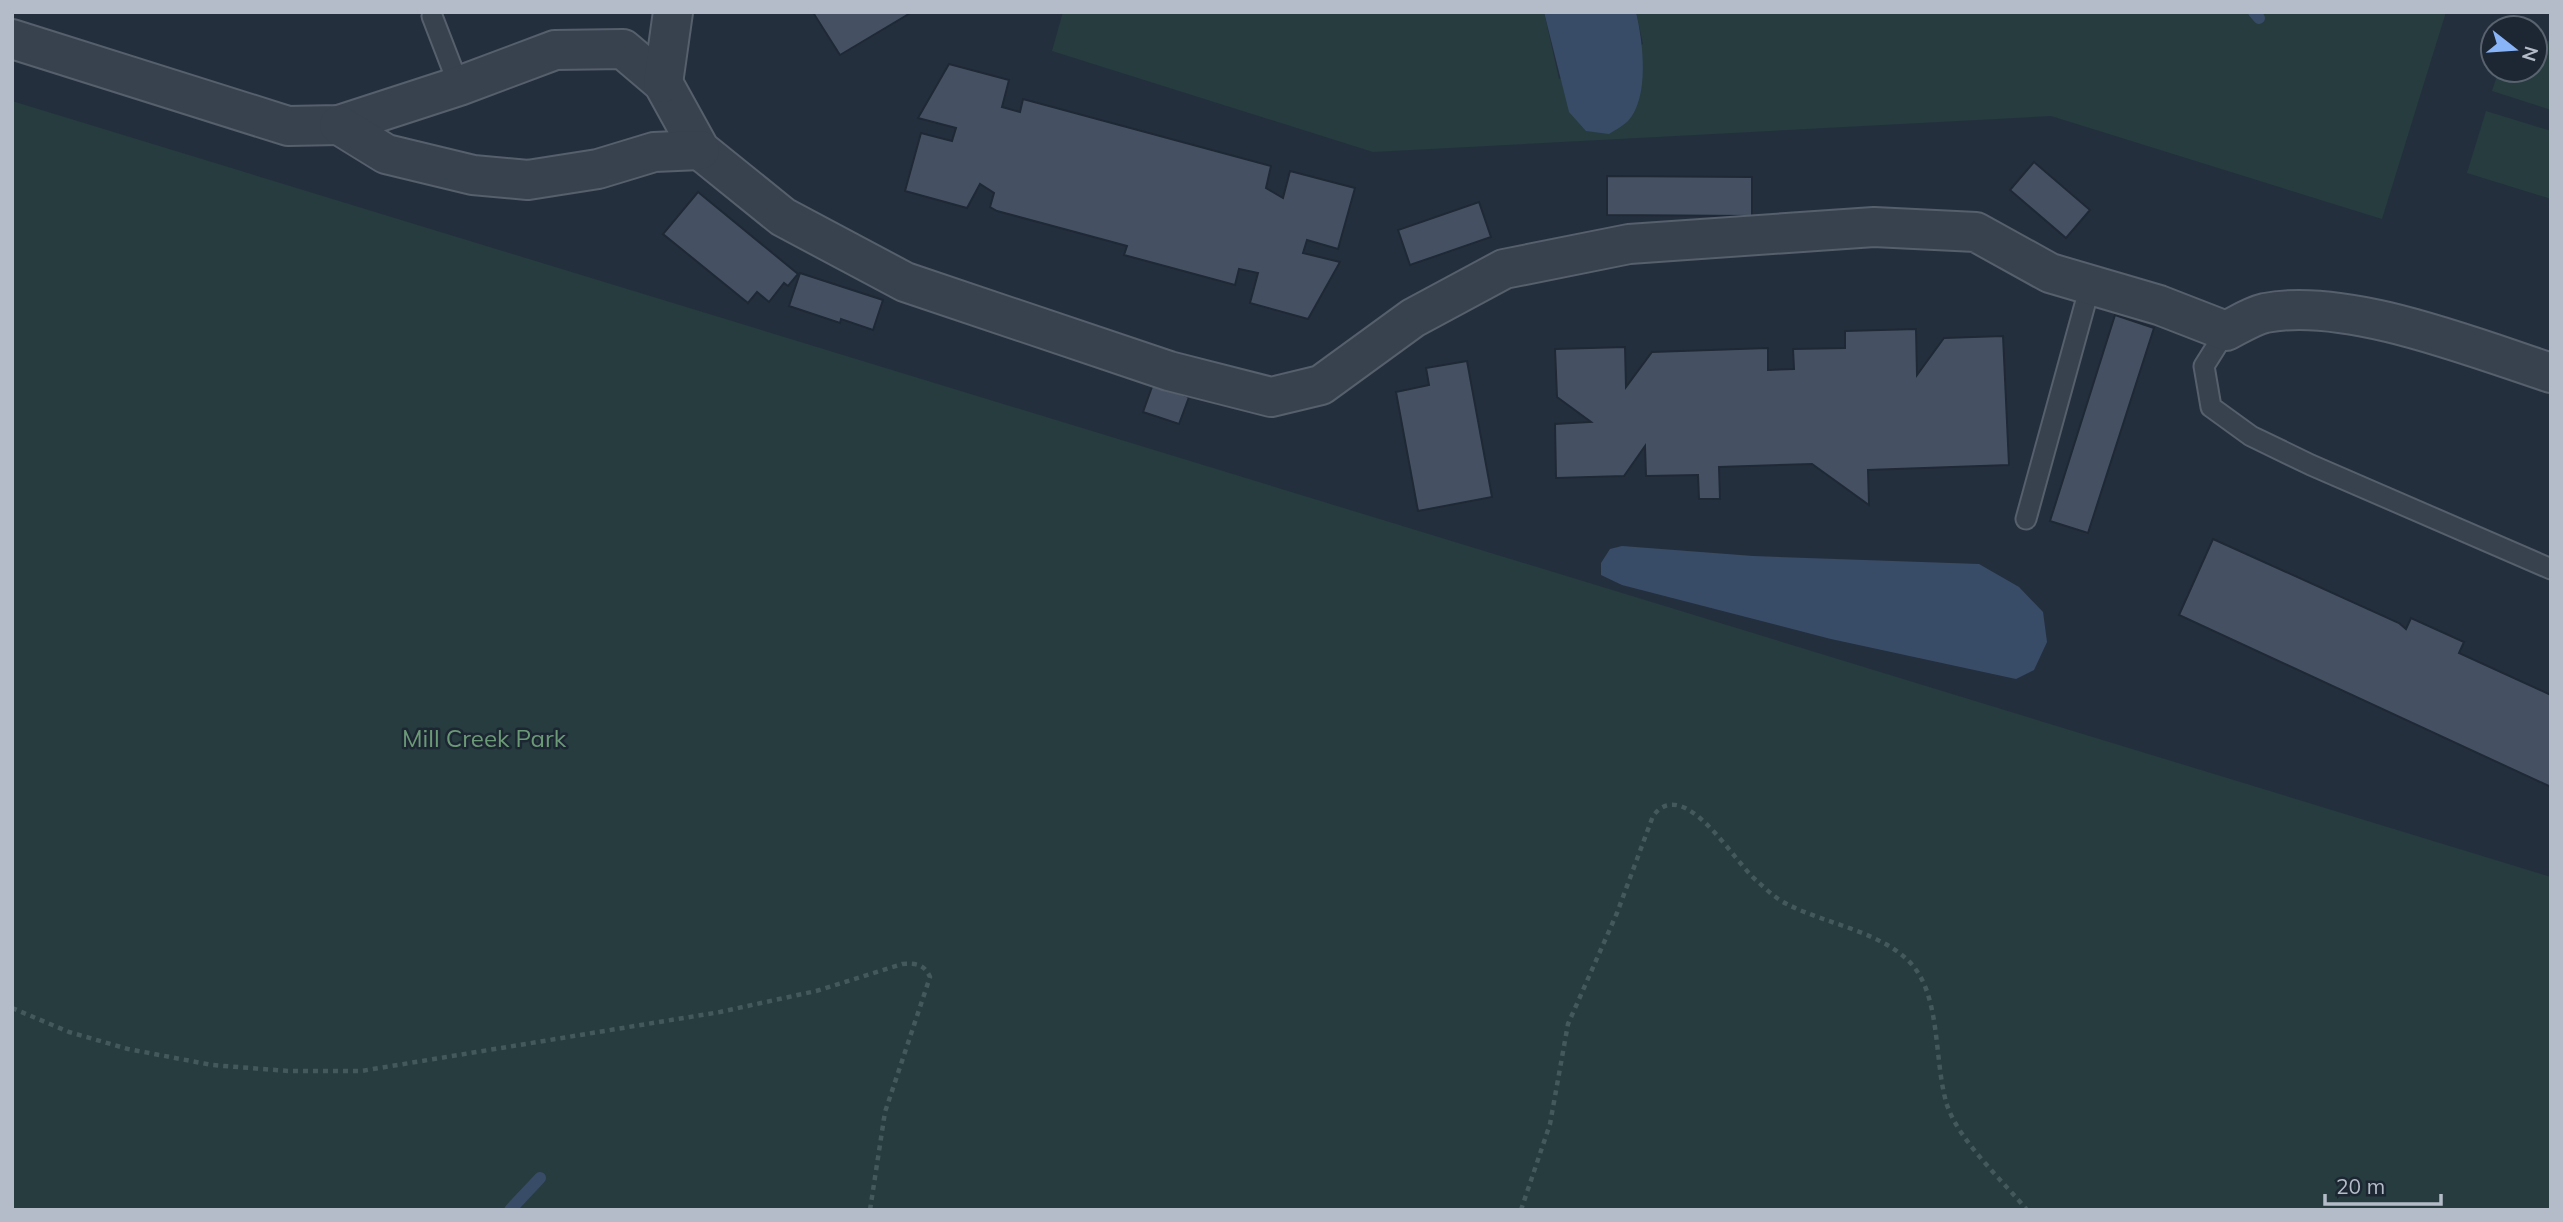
<svg xmlns="http://www.w3.org/2000/svg" width="2563" height="1222" font-family="Mulish,sans-serif">
<rect width="100%" height="100%" fill="#242f3e"/>
<g fill="#263c3f">
<polygon points="1063,12 1544,12 1559,79 1643,44 1636,12 2446,12 2382,219 2051,116 1373,152 1052,51"/>
<polygon points="2535,37 2551,42 2551,110 2492,91 2499,70 2535,70"/>
<polygon points="12,101 2551,877 2551,1210 12,1210"/>
<polygon points="2486,111 2551,131 2551,199 2467,173"/>
</g>
<g fill="#394c67">
<path d="M1544 12H1636C1643 42 1650 97 1628 121 1623 126 1615 130 1609 134L1586 131 1569 112Z"/>
<polygon points="1622,546 1753,556 1979,564 2019,587 2043,612 2047,642 2034,670 2016,679 1831,639 1622,585 1601,575 1601,563 1610,549"/>
</g>
<g fill="none" stroke-linecap="round" stroke-linejoin="round">
<g stroke="#394c67" stroke-width="12">
<polyline points="2254,12 2259,18"/>
<polyline points="510,1210 540,1178"/>
</g>
</g>
<g fill="#455162" stroke="#1f2835" stroke-width="2">
<polygon points="816,12 912,12 840,55 814,14"/>
<polygon points="949,64 1009,80 1002,107 1020,112 1023,99 1271,166 1266,188 1283,198 1290,171 1355,188 1338,249 1307,240 1303,253 1340,262 1308,319 1250,303 1258,273 1239,269 1235,285 1124,255 1127,246 997,211 990,207 994,193 980,184 967,208 905,191 921,133 952,141 956,128 918,118"/>
<polygon points="2034,162 2090,210 2066,238 2010,190"/>
<polygon points="1607,176 1752,177 1752,216 1607,215"/>
<polygon points="698,192 798,274 788,286 784,283 769,302 757,292 748,303 663,234"/>
<polygon points="1479,202 1491,237 1410,265 1398,230"/>
<polygon points="800,273 883,300 873,330 841,319 840,323 789,306"/>
<polygon points="2115,315 2154,328 2088,533 2050,521"/>
<polygon points="1916,329 1917,375 1944,338 2003,336 2009,465 1868,470 1869,505 1812,464 1719,467 1720,499 1699,499 1698,475 1646,476 1645,446 1624,476 1556,478 1555,424 1591,422 1557,397 1555,349 1625,347 1626,387 1652,352 1768,348 1768,370 1794,369 1793,349 1845,348 1845,331"/>
<polygon points="1467,361 1492,497 1418,511 1396,392 1429,385 1426,368"/>
<polygon points="1153,384 1189,397 1179,424 1143,412"/>
<polygon points="2213,539 2399,623 2406,629 2411,618 2464,642 2459,653 2551,695 2551,787 2179,615"/>
</g>
<g fill="none" stroke-linecap="round" stroke-linejoin="round">
<g stroke="#565f6c" stroke-width="23">
<g id="service">
<polyline points="432,16 459,86"/>
<polyline points="2226,331 2204,366 2211,407 2251,436 2311,465 2551,569"/>
<polyline points="2026,519 2090,286"/>
</g>
</g>
<g stroke="#565f6c" stroke-width="42">
<g id="minor">
<path d="M12 39 288 126 339 125 459 86 555 50 623 49 663 83 700 150 783 217 905 282 1169 371 1271 397 1321 385 1413 318 1504 269 1629 244 1874 227 1976 232 2050 273 2159 305 2226 331C2238 325 2252 316 2265 313 2346 297 2472 347 2551 373"/>
<polyline points="663,83 673,12"/>
<polyline points="339,125 386,154 473,175 528,180 598,169 654,152 700,150"/>
</g>
</g>
<g stroke="#44595c" stroke-width="4.5" stroke-dasharray="5 5" stroke-linecap="butt">
<path d="M12 1008 69 1032 128 1049 212 1065 288 1071H361L720 1012 816 991 902 964C916 963 924 964 930 977L885 1112 870 1210"/>
<path d="M1521 1210 1550 1124 1568 1024 1617 913 1653 816C1684 774 1733 861 1757 881 1766 889 1776 899 1787 904 1826 925 1896 933 1920 976 1940 1011 1935 1066 1947 1105 1959 1141 2003 1181 2027 1210"/>
</g>
<use href="#service" stroke="#38414e" stroke-width="19"/>
<use href="#minor" stroke="#38414e" stroke-width="38"/>
</g>
<g text-anchor="middle" dominant-baseline="central" stroke-width="5" stroke-linejoin="round" paint-order="stroke">
<g font-size="24" fill="#6b9a76" stroke="#1d2633">
<text x="484" y="738">Mill Creek Park</text>
</g>
</g>
<rect width="2563" height="1222" fill="none" stroke="#b4bcc9" stroke-width="28"/>
<g transform="translate(2514 49) rotate(107)"><circle r="33" fill="#1d2633" stroke="#59626f" stroke-width="2"/>
<path d="M0-5L12 26L0 18L-12 26Z" fill="#8ab4f8"/>
<text y="-10" font-size="19" font-weight="bold" text-anchor="middle" fill="#b4bcc9">N</text>
</g>
<path d="M2325 1194v10h116v-10" fill="none" stroke="#b4bcc9" stroke-width="3.5"/>
<text x="2336" y="1194" font-size="21" fill="#b4bcc9" stroke="#1d2633" stroke-width="5" paint-order="stroke">20 m</text>
</svg>
